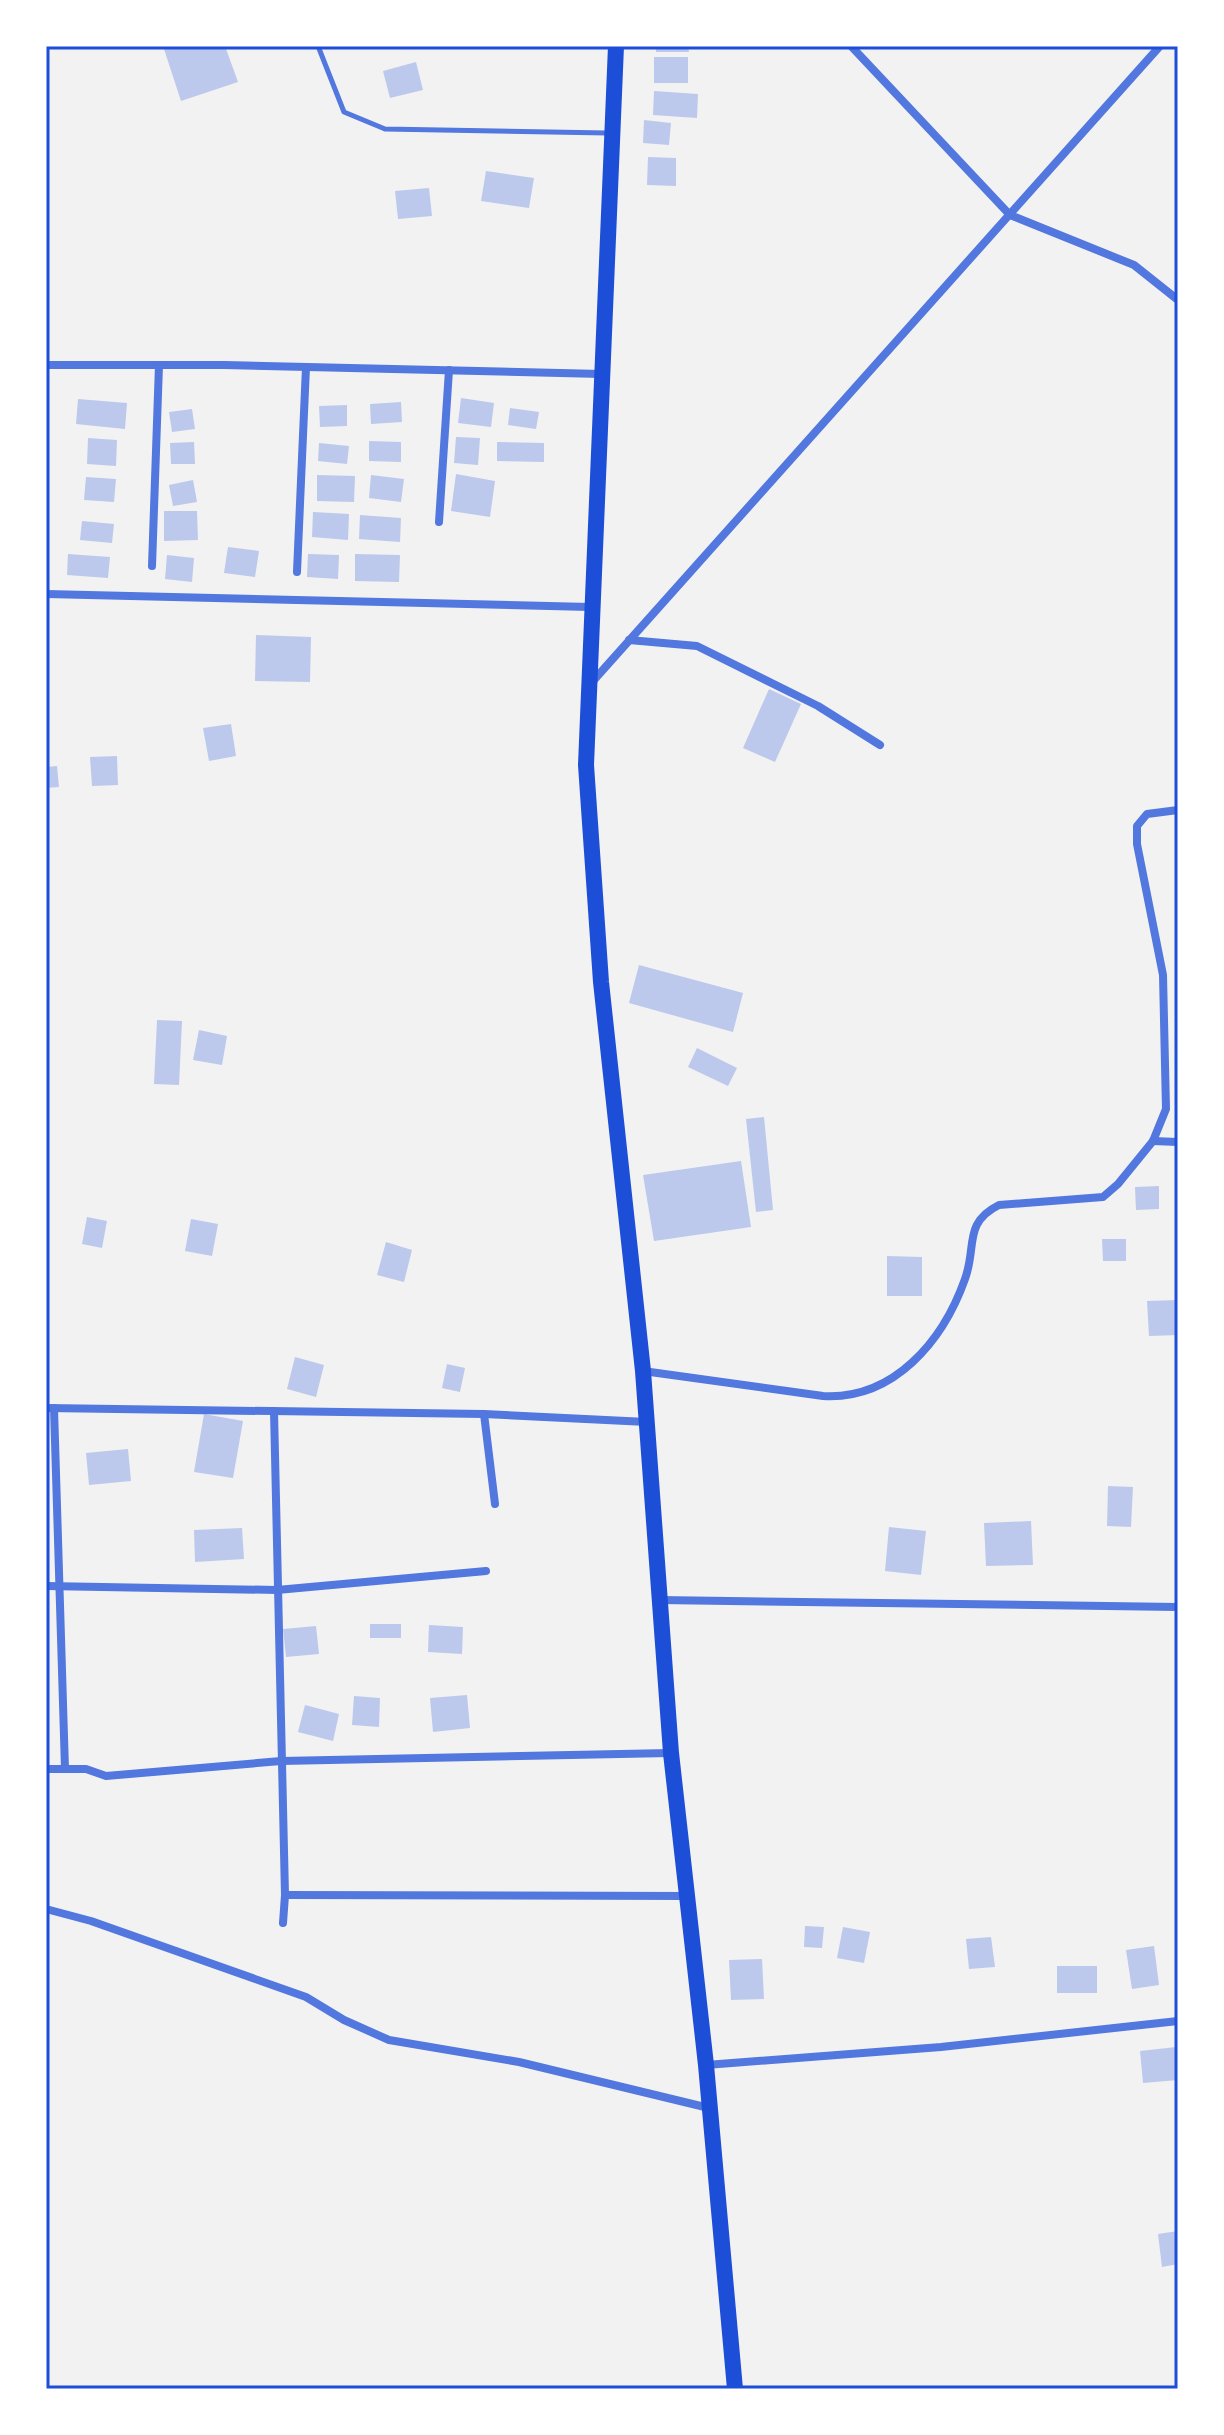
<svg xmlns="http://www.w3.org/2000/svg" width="1224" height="2435" font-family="'Titillium Web',sans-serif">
<rect width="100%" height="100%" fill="#f2f2f2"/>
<g fill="#bdc9ec">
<polygon points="163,46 225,46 238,82 181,101"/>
<polygon points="656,46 688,46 689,52 656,52"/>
<rect x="654" y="57" width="34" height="26"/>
<polygon points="416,62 423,90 390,98 383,71"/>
<polygon points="654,91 698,94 697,118 653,115"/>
<polygon points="644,120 671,123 669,145 643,143"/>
<polygon points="648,157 676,158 676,186 647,185"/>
<polygon points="486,171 534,178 529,208 481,201"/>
<polygon points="429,188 432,216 398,219 395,191"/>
<polygon points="461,398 494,403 491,427 458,423"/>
<polygon points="78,399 127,403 125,429 76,424"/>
<polygon points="401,402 402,422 371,424 370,404"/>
<polygon points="347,405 347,426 320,427 319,406"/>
<polygon points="510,408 539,412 536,429 508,425"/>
<polygon points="192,409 195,429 172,432 169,412"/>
<polygon points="456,437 480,438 478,465 454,463"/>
<polygon points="88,438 117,440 116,466 87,464"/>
<polygon points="369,441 401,442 401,462 369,461"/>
<polygon points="194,442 195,464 171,464 170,443"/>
<polygon points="497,442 544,443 544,462 497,461"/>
<polygon points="319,443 349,446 347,464 318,461"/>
<polygon points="456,474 495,481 490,517 451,511"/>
<polygon points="317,475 355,476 354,502 317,501"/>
<polygon points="371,475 404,479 401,502 369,498"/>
<polygon points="86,477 116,479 114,502 84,500"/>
<polygon points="193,480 197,502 173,506 169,485"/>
<polygon points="164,511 197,511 198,540 164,541"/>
<polygon points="313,512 349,514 348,540 312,537"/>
<polygon points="360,515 401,518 400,542 359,539"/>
<polygon points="82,521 114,524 112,543 80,540"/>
<polygon points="228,547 259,551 255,577 224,573"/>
<polygon points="68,554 110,557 108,578 67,575"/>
<polygon points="308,554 339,555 338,579 307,577"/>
<polygon points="355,554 400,555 399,582 355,581"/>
<polygon points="167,555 194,558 192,582 165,579"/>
<polygon points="256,635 311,637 310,682 255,681"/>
<polygon points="769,689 801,704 775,762 743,748"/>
<polygon points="231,724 236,756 209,761 203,728"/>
<polygon points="117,756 118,785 92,786 90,757"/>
<polygon points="57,766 59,787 46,788 46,767"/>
<polygon points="639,965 743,993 733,1032 629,1003"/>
<polygon points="157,1020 182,1021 179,1085 154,1084"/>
<polygon points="199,1030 227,1036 222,1065 193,1060"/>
<polygon points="697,1048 737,1068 728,1086 688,1067"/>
<polygon points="764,1117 773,1210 756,1212 746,1119"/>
<polygon points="741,1161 751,1227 654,1241 643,1175"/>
<polygon points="1159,1186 1159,1209 1136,1210 1135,1187"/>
<polygon points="87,1217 107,1221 102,1248 82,1244"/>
<polygon points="191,1219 218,1224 212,1256 185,1251"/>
<polygon points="1102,1239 1126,1239 1126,1261 1103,1261"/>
<polygon points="386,1242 412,1250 404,1282 377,1275"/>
<polygon points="887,1256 922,1257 922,1296 887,1296"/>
<polygon points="1178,1300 1178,1335 1149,1336 1147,1301"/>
<polygon points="295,1357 324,1365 316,1397 287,1389"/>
<polygon points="447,1364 465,1368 460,1392 442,1388"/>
<polygon points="204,1414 243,1421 233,1478 194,1472"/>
<polygon points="128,1449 131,1481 89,1485 86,1453"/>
<polygon points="1108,1486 1133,1487 1131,1527 1107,1526"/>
<polygon points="1031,1521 1033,1565 986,1566 984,1523"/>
<polygon points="889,1527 926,1531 921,1575 885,1571"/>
<polygon points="242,1528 244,1559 195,1562 194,1530"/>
<rect x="370" y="1624" width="31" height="14"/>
<polygon points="429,1625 463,1627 462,1654 428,1652"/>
<polygon points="316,1626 319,1654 286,1657 283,1629"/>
<polygon points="467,1695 470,1728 433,1732 430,1698"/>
<polygon points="354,1696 380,1698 379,1727 352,1725"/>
<polygon points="305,1705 339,1714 333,1741 298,1732"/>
<polygon points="805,1926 824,1927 822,1948 804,1947"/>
<polygon points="843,1927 870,1932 864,1963 837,1958"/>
<polygon points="991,1937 995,1967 969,1969 966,1939"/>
<polygon points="1154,1946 1159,1985 1132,1989 1126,1950"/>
<polygon points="762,1959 764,1999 731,2000 729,1960"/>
<rect x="1057" y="1966" width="40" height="27"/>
<polygon points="1176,2047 1178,2080 1143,2083 1140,2051"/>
<polygon points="1178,2231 1178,2264 1162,2267 1158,2234"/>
</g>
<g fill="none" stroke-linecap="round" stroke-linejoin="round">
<polyline stroke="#5277de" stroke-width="5" points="318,46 344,112 385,129 607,133"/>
<g stroke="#5277de" stroke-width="8">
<polyline points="851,46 1010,215 1134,265 1178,300"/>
<polyline points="46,365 224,365 602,374"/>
<polyline points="439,522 449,370"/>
<polyline points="152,566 159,365"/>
<polyline points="297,572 306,367"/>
<polyline points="46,594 590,607"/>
<polyline points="629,640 697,646 818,706 880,745"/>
<polyline points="593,681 1160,46"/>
<polyline points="1153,1141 1178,1142"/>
<path d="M643 1371 823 1396C894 1400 943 1341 965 1279 977 1246 963 1223 999 1205L1103 1197 1118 1184 1153 1141 1166 1109 1163 975 1137 844V826L1147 814 1178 810"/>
<polyline points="46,1408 484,1414 647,1422"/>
<polyline points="54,1408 65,1769"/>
<polyline points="274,1411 285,1895 283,1923"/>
<polyline points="484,1414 495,1504"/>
<polyline points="46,1586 277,1590 486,1571"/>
<polyline points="659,1600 1178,1607"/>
<polyline points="46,1769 86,1769 106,1776 281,1761 670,1753"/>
<polyline points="285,1895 688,1896"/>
<polyline points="46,1909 91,1921 306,1997 344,2020 389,2040 519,2062 709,2108"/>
<polyline points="706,2065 941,2047 1178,2021"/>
</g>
<polyline stroke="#1d4ed8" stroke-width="16" points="616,46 586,765 601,982 643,1371 671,1753 706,2065 735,2389"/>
</g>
<rect width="1224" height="2435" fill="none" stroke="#ffffff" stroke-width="96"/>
<rect x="48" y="48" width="1128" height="2339" fill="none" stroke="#1d4ed8" stroke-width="3"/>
</svg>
